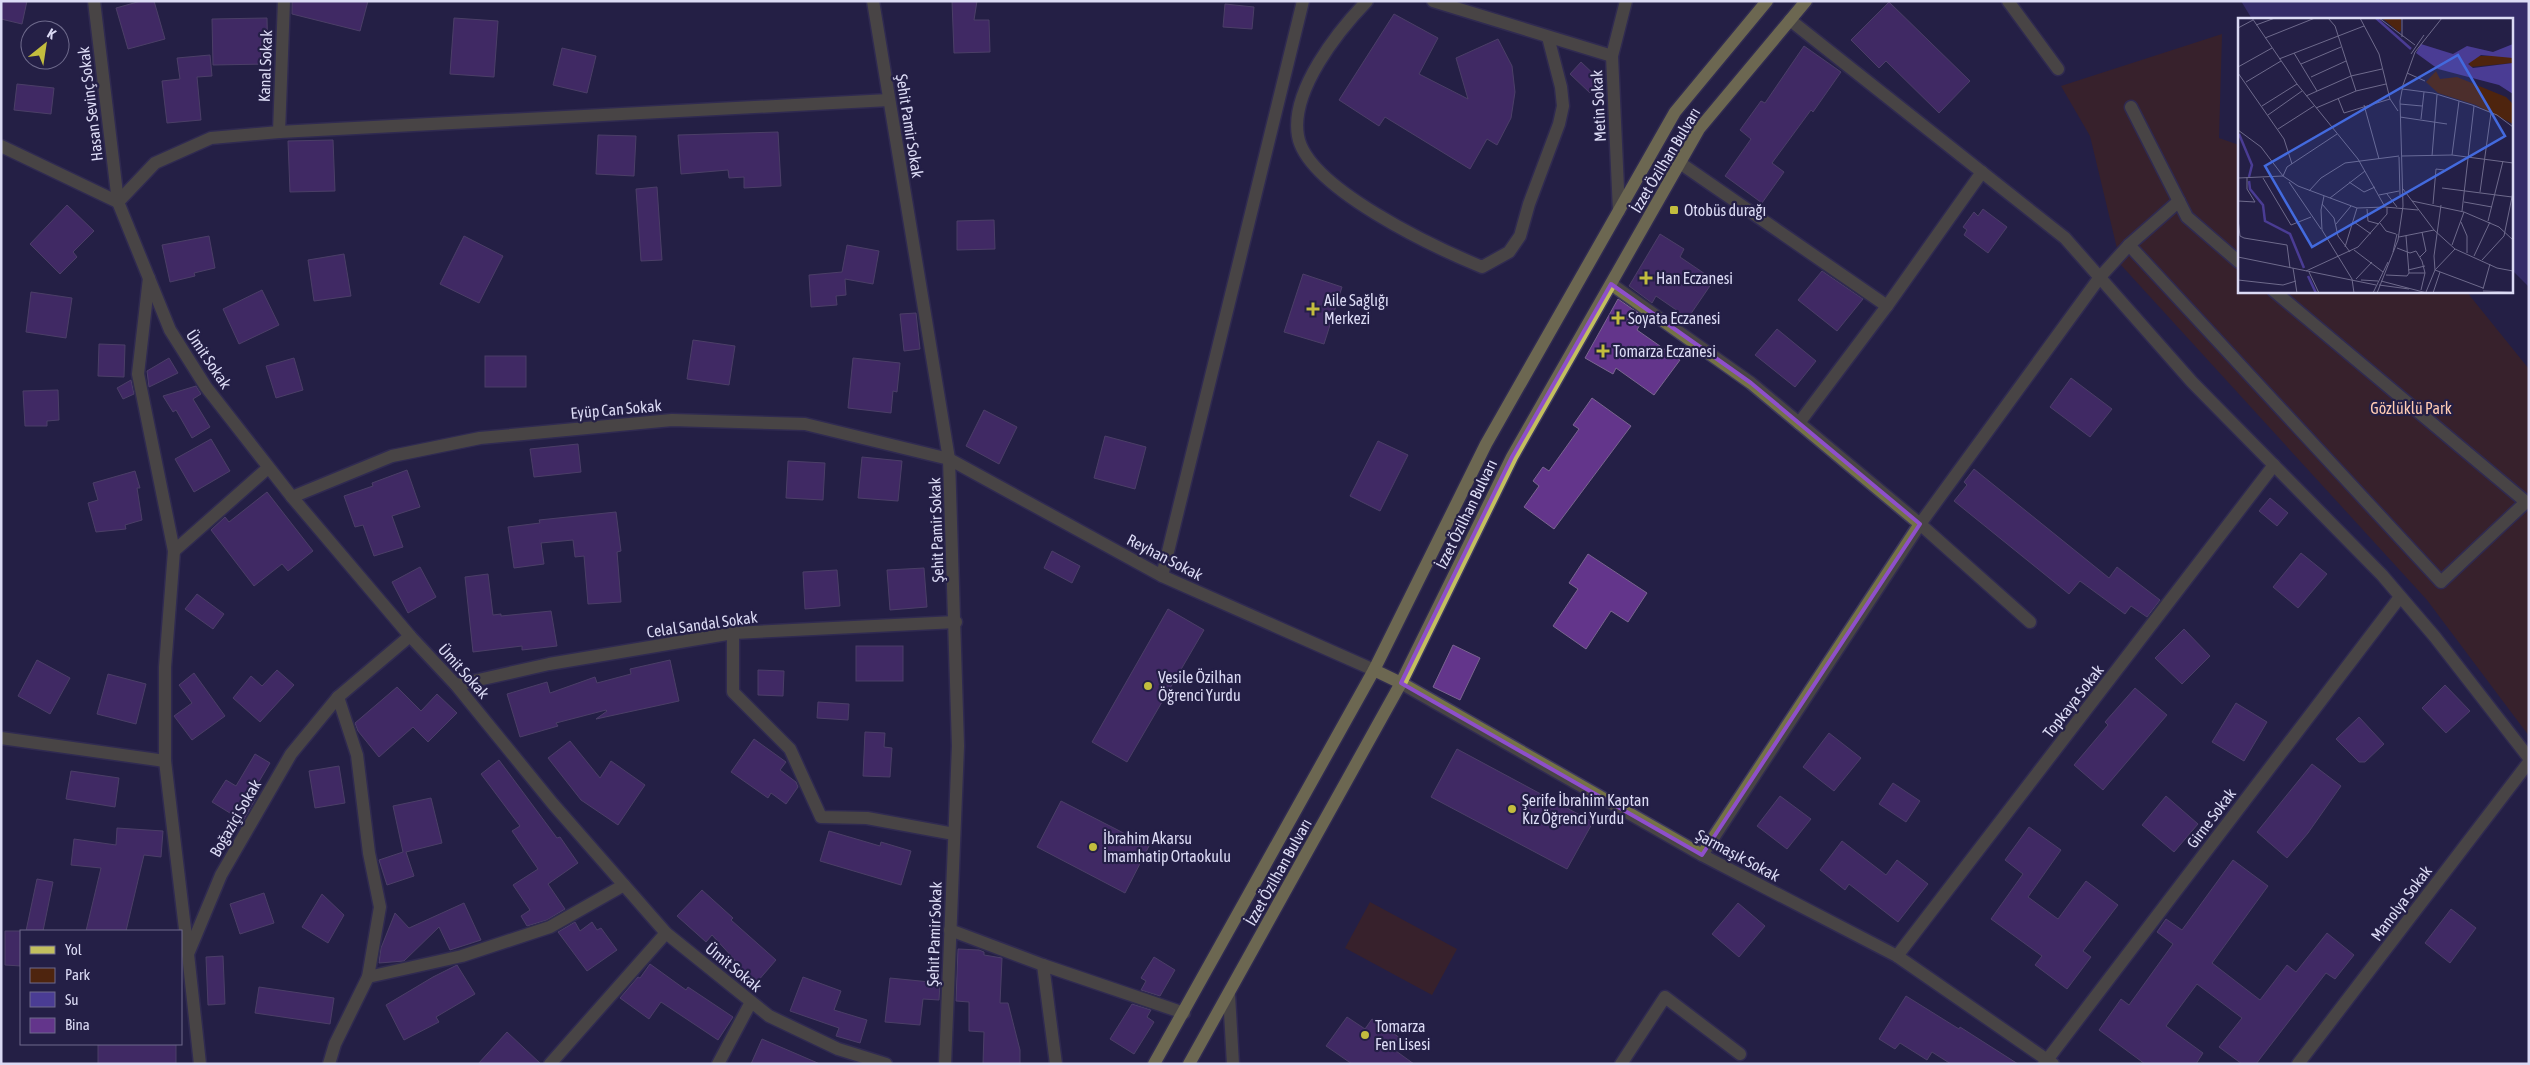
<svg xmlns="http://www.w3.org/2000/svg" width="2530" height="1065" font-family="'Asap Condensed',sans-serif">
<rect width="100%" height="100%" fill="#241f46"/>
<g fill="#4e240e">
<polygon points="2222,34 2219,138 2239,145 2239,291 2466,291 2529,369 2529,736 2427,600 2121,265 2090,136 2061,86"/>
<polygon points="1370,902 1457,949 1432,995 1345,948"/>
</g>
<polygon fill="#4a3c94" points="2241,1 2529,1 2529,287 2511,269 2511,19 2252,19"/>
<g fill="#63358b" stroke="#7a6590">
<polygon points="1,1 27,1 22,24 1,19"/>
<polygon points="141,1 154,1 165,39 128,49 116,8"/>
<polygon points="292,1 368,1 360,31 292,14"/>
<polygon points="952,1 977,1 974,20 989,20 990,52 954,53"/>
<polygon points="1889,2 1970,81 1939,113 1886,61 1879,68 1851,40"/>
<polygon points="1225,4 1254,7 1252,29 1223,27"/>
<polygon points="1394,14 1438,38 1419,74 1468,99 1456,58 1498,39 1512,66 1515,92 1511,118 1497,145 1487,139 1470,169 1385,117 1379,126 1339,100"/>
<polygon points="267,18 268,64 213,65 212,19"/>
<polygon points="454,18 498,21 494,77 450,74"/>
<polygon points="1804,46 1841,72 1813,112 1811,110 1772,163 1784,172 1762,203 1725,176 1751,139 1740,130 1761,101 1765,103"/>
<polygon points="562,48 596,56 587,93 553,85"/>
<polygon points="210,55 212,76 197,77 201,120 167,123 162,81 180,79 177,58"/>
<polygon points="1581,62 1601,81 1590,93 1570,74"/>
<polygon points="17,84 54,88 51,114 14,110"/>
<polygon points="778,132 781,186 744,188 744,177 729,178 728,170 681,174 678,135"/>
<polygon points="598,135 636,136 634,176 596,174"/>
<polygon points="333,140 335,191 290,192 288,141"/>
<polygon points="657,187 662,260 641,261 636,189"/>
<polygon points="67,205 94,231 73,252 77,257 60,274 30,244"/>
<polygon points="1983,209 2007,227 1988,253 1964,235 1967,230 1963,227 1974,212 1978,216"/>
<polygon points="994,220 995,249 957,250 957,221"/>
<polygon points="1660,234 1684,249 1680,257 1714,280 1688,318 1656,296 1652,303 1629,286"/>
<polygon points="209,236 215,268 194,273 195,276 170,282 162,245"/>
<polygon points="464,236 503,256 479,303 440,284"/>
<polygon points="847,245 879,251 873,284 845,279 846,295 836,296 837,305 811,307 809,275 842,272"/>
<polygon points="344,254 351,296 314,301 308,260"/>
<polygon points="1822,271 1863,299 1837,331 1798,300"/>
<polygon points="1303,274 1342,287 1324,344 1284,332"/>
<polygon points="262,290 279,325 239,344 223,309"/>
<polygon points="31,292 72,298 66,338 26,332"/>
<polygon points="1618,299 1644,317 1637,330 1680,360 1654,395 1616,368 1613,374 1585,358"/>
<polygon points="916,313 920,349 904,351 900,314"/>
<polygon points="1777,329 1816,361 1795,387 1755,355"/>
<polygon points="693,340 735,346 729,385 687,379"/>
<polygon points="99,344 125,345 124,377 98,376"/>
<rect x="485" y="356" width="41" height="31"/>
<polygon points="169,358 178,373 149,387 147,371"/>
<polygon points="294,358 303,390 276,398 266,366"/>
<polygon points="853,358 900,363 897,392 893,391 891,413 848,408"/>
<polygon points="2071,378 2112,409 2090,437 2050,407"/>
<polygon points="131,380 134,394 123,399 117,388"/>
<polygon points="196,386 201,394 193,399 210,427 192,438 176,410 173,412 163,396"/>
<polygon points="58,390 59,420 47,421 47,426 25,426 23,391"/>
<polygon points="1592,398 1631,426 1554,529 1524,507 1539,486 1533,481 1543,467 1549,471 1579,429 1573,425"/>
<polygon points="984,410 1017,427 999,464 966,446"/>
<polygon points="1105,436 1146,447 1135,489 1094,478"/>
<polygon points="211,439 230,471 194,492 175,459"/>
<polygon points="1378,441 1408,455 1380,511 1350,496"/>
<polygon points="578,444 581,472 534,477 530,449"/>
<polygon points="862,457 902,461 898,501 858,498"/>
<polygon points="788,461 825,463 823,500 786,498"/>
<polygon points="1974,469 2109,578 2117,567 2160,600 2147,617 2131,606 2125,614 2080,581 2069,594 1954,501 1967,485 1964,482"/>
<polygon points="407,470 420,507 392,516 403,547 374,556 363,525 355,527 344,496 373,486 372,483"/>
<polygon points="135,471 140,488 137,488 142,520 125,525 126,529 96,532 88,503 98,500 93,483"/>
<polygon points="267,492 313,551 288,571 282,564 254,586 211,530 225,517 229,522"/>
<polygon points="2270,498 2288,513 2277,526 2259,511"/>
<polygon points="616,512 621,551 617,552 621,602 588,604 584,556 575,557 573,540 541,543 544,564 514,568 508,527 540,523 539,520"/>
<polygon points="1052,551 1080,566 1072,583 1044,568"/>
<polygon points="2301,553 2327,574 2298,608 2273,587"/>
<polygon points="1588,554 1647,593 1628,622 1611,611 1586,649 1553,626 1578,589 1569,583"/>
<polygon points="420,567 436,597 408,613 392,582"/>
<polygon points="924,568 927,607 890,610 887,570"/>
<polygon points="837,570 840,606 805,609 803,572"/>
<polygon points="488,574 493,615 501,614 501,616 551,611 557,646 522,650 522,646 473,652 465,577"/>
<polygon points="197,594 224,614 213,629 185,609"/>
<polygon points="1168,609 1204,630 1127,762 1092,742"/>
<polygon points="2184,629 2210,656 2182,684 2155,658"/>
<polygon points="1453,645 1480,658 1460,700 1433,687"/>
<rect x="856" y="646" width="47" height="35"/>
<polygon points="37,660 70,678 50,714 18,696"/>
<polygon points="670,660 679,701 596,719 607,711 606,710 556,723 558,726 520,737 507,694 547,682 550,693 595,677 597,683 631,674 630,669"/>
<polygon points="277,670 294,685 260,722 233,698 251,676 262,686"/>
<polygon points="758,670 784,671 783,696 758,695"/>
<polygon points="194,673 225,716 192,740 174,716 192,703 179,685"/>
<polygon points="108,674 146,684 136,724 97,714"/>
<polygon points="2445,685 2470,711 2446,733 2422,708"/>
<polygon points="397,687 421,711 437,694 457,713 428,742 413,727 379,757 358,731 355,723"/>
<polygon points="2135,688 2167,715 2103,790 2074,765 2108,725 2105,722"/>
<polygon points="818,702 849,704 848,720 817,718"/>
<polygon points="2236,703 2267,722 2244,761 2212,742"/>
<polygon points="2359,717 2384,744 2365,762 2359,762 2336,739"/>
<polygon points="865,732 885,733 884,747 892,748 890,777 863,776"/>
<polygon points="1829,733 1861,758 1834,791 1803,767"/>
<polygon points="754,739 786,762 780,770 796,782 798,787 786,804 771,793 768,798 731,772"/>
<polygon points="570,741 600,778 611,761 645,785 618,825 581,800 548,758"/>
<polygon points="1457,749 1593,822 1567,869 1431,797"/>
<polygon points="255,754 270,763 251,795 256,798 243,821 212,802 226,780 236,786"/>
<polygon points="499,760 557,838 560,837 578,863 548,884 565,909 547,920 527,926 521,916 530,910 513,885 538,869 512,831 520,826 481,774"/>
<polygon points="2312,764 2341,786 2308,833 2287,858 2257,832"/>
<polygon points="339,766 345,803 315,808 309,771"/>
<polygon points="71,771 119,778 115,807 66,799"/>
<polygon points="1893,783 1920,801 1906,822 1879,804"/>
<polygon points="1780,796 1811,819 1787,849 1757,826"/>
<polygon points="2166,796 2198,824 2174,852 2142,825"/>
<polygon points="431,798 442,843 406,852 414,876 387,885 379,860 403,852 393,806"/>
<polygon points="1061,801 1149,846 1125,893 1037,847"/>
<polygon points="2029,827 2061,850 2028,897 2058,919 2086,881 2118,905 2083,951 2091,957 2067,989 2035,965 2042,956 1991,919 2023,874 2005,860"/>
<polygon points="117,828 163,831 161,857 144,855 126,931 86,931 101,868 71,865 74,839 116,845"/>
<polygon points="829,831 880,846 881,842 911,851 901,885 820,861"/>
<polygon points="1842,841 1886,875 1897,860 1928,884 1898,922 1849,884 1845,890 1820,870"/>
<polygon points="2233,860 2268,886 2212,963 2260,1000 2287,965 2296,972 2327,933 2354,955 2335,979 2326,973 2256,1064 2242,1064 2219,1047 2242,1018 2197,984 2166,1026 2203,1053 2196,1064 2145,1064 2099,1030 2121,999 2129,1005 2173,944 2157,932 2166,919 2182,930"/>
<polygon points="37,879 53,882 43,931 26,931"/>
<polygon points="702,890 733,918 731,920 776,960 757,982 734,962 735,960 712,935 706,942 677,916"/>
<polygon points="264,893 274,923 240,934 230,904"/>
<polygon points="322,894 344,915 328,943 302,927"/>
<polygon points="464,903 481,940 450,950 439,927 404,961 379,963 381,948 395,913 409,928"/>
<polygon points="1738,903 1765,926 1739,957 1712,934"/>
<polygon points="2451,909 2476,928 2450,963 2425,943"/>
<polygon points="575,922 580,931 592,922 597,930 601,928 617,950 587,971 558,932"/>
<polygon points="5,931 21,931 21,966 5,965"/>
<polygon points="958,949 979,950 984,952 984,955 1002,958 1000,1003 1008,1003 1020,1050 1020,1064 983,1064 984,1032 969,1031 969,1002 956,1001"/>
<polygon points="223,956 225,1004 208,1005 206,957"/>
<polygon points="1154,957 1175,970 1160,996 1141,990 1146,981 1141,978"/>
<polygon points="650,964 686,990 688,987 733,1017 718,1040 661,1002 649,1019 620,998 638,977 640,978"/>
<polygon points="457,965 475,994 436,1017 439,1022 404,1040 386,1005 433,977"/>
<polygon points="803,977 841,991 834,1010 867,1020 860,1043 836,1036 839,1028 790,1011"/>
<polygon points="890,978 940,983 939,1000 923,999 920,1025 885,1022"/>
<polygon points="259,987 334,998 330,1024 255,1013"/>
<polygon points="1906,996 1959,1029 1960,1027 2018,1064 1951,1064 1932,1052 1927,1060 1900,1043 1895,1049 1879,1039"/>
<polygon points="1132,1004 1151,1010 1147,1017 1154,1022 1134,1054 1110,1039"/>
<polygon points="1347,1017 1365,1029 1372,1019 1403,1040 1396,1051 1414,1064 1352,1064 1326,1046"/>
<polygon points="507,1032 541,1064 478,1064"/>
<polygon points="762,1039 820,1064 751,1064"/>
<rect x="98" y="1044" width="78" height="20"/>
</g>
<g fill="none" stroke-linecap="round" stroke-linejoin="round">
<g stroke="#3e395e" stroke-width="15">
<g id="minor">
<polyline points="94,1 118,202 170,330 206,387 292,497 410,636 456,685 553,804 666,933 769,1016 838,1049 886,1064"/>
<polyline points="873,1 949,459 958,746 945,1064"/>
<path d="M1367 1C1338 31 1290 91 1298 136 1307 188 1436 248 1482 267L1509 252 1520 236 1529 204 1559 124 1563 106 1561 87 1548 37"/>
<polyline points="1433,1 1612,56"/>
<polyline points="2008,1 2058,69"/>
<polyline points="1790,20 2065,238 2192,382 2382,575 2435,637 2529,758"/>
<polyline points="2131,107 2187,217 2239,262"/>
<polyline points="279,132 284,1"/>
<polyline points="1,146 118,202"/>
<polyline points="1680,163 1887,306"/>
<polyline points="118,202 155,163 211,138 279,132 889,100"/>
<polyline points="1619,211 1612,56 1626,1"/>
<polyline points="2129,245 2441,582 2526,502 2274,291"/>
<polyline points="149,278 138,374 174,551 165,667 165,761 188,954"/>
<polyline points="1611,284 1751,383 1920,524 2030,622"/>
<polyline points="1799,423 1887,306 1982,172"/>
<polyline points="292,497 392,456 480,438 672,420 805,424 949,459 1162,576 1374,670"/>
<polyline points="174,551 268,468"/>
<polyline points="1162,576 1303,1"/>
<polyline points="733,633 733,692 790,749 821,817 867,818 954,834"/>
<polyline points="1401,683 1702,855 1897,956 2053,1064"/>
<polyline points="456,685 549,664 733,633 956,622"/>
<polyline points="1,738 165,761"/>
<polyline points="1702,855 1920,524 2100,277 2129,245 2179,201"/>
<polyline points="950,930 1043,965 1184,1013"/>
<polyline points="1897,956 2274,465"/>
<polyline points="1043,965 1056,1064"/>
<polyline points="368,977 462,956 550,927 624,885"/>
<polyline points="1229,995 1233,1064"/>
<polyline points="200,1064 188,954 221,875 291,754 338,697 410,636"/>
<polyline points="329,1064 335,1044 368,977 380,907 369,853 357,755 338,697"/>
<polyline points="550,1064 666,933"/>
<polyline points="718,1064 751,1002"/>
<polyline points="1621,1064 1665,997 1740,1054"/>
<polyline points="2044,1064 2400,597"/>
<polyline points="2298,1064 2529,762"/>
</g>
</g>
<g stroke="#3e395e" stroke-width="15">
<g id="major">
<polyline points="1374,670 1401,683"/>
<polyline points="1154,1064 1374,670 1486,444 1675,112 1767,1"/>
<polyline points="1189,1064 1401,683 1512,457 1699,129 1806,1"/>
</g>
</g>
<use href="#minor" stroke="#747246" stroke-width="12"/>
<use href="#major" stroke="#c3bf5f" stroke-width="12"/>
</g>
<path d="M0 0H2530V1065H0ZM1611 284 1751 383 1920 524 1702 855 1401 683 1512 457Z" fill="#241f46" fill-opacity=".55" fill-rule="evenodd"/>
<path fill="none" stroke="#8e4fca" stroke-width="4" stroke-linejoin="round" d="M1611 284 1751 383 1920 524 1702 855 1401 683 1512 457Z"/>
<g fill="#c3bd3e" stroke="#241f46" stroke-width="2">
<rect x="1669" y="205" width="10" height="10" rx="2.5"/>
<path d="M1643.5 270.5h5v5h5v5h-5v5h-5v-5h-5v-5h5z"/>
<path d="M1310.5 301.5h5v5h5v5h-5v5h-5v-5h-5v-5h5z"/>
<path d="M1615.5 310.5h5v5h5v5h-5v5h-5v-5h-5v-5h5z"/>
<path d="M1600.5 343.5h5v5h5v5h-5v5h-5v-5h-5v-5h5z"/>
<circle cx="1148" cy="686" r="5"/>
<circle cx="1512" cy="809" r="5"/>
<circle cx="1093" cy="847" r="5"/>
<circle cx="1365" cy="1035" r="5"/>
</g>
<g text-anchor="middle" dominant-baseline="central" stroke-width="4.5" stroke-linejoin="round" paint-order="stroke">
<g font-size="16" fill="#dcdbf5" stroke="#241f46">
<text transform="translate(265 66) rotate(-88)">Kanal Sokak</text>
<text transform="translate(90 104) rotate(-97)">Hasan Sevinç Sokak</text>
<text transform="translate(1598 106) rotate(-93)">Metin Sokak</text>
<text transform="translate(910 126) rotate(81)">Şehit Pamir Sokak</text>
<text transform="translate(1665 160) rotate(-59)">İzzet Özilhan Bulvarı</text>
<text transform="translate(209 359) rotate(56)">Ümit Sokak</text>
<text transform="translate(616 409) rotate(-5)">Eyüp Can Sokak</text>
<text transform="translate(1466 514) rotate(-64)">İzzet Özilhan Bulvarı</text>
<text transform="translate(936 530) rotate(-92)">Şehit Pamir Sokak</text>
<text transform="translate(1165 557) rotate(27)">Reyhan Sokak</text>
<text transform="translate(702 624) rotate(-8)">Celal Sandal Sokak</text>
<text transform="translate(464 671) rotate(48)">Ümit Sokak</text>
<text transform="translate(2073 701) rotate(-52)">Topkaya Sokak</text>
<text transform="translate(235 818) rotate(-60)">Boğaziçi Sokak</text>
<text transform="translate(2211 818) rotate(-53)">Girne Sokak</text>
<text transform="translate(1738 855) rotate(28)">Şarmaşık Sokak</text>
<text transform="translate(1278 872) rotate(-61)">İzzet Özilhan Bulvarı</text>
<text transform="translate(2401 903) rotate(-53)">Manolya Sokak</text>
<text transform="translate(934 934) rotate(-88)">Şehit Pamir Sokak</text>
<text transform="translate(734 967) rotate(39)">Ümit Sokak</text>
</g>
<g font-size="16" fill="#dcdbf5" stroke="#241f46" text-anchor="start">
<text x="1684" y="210">Otobüs durağı</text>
<text x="1656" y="278">Han Eczanesi</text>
<text x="1324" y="300">Aile Sağlığı<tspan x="1324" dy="18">Merkezi</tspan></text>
<text x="1628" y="318">Soyata Eczanesi</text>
<text x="1613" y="351">Tomarza Eczanesi</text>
<text x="1158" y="677">Vesile Özilhan<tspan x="1158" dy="18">Öğrenci Yurdu</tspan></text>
<text x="1522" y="800">Şerife İbrahim Kaptan<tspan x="1522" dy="18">Kız Öğrenci Yurdu</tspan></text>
<text x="1103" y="838">İbrahim Akarsu<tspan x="1103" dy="18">İmamhatip Ortaokulu</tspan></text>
<text x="1375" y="1026">Tomarza<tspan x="1375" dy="18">Fen Lisesi</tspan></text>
</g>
<g font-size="16" fill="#ffcbb3" stroke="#241f46">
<text x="2411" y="408">Gözlüklü Park</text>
</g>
</g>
<g transform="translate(2238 18)">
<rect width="275" height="275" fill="#241f46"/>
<path d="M144 0H163V13L161 14ZM241 38H273L275 45 232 49 231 44ZM198 53 202 61 219 59 268 79 275 86V106L238 87 200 75 188 64Z" fill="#4e240e"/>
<path d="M183 26 215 36 229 28 255 34 275 26V40L243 37 230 46 235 50 275 45V76L261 67 200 51 178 35Z" fill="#4a3c94"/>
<path fill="none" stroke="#4a3c94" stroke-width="2.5" d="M138 0 173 31M1 116 14 147 11 159M11 163 12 171 25 187 27 203 52 216 66 250M70 258 78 275"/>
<path fill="none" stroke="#6e6a8c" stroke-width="1" d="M14 0 59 66 120 141 147 189 180 192M90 0 97 8 118 73M122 0 141 36 152 81 160 93M141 0 177 27M18 7 37 0M0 10 15 2M164 19V0M27 20 77 0M56 35 79 73M173 36 186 17M41 41 126 8M63 46 103 29M0 49 34 30M0 55 46 121 54 146M169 55 187 63M73 59 108 43M8 64 43 43M164 71 195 75 234 87 259 97 275 109M68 78 113 58 144 51M100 80 106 95 152 81M162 86 184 88M126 87 141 141M24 88 59 66M78 90 118 73 148 66M30 97 64 73M162 99 209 106M183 101 186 74M40 111 76 88M0 112 23 129 45 158 60 168 119 190 147 189M214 137 221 83M164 138 214 137 275 145M194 138 199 77M161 139 162 177M45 158 49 149 99 116M0 160 45 158M25 160 53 207 73 199M51 164 83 211M111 164 126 174 137 169M204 170 274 179M165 171 196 212 217 231 259 250 275 253M71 173 83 160 107 145 161 138M242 174 253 95M149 176 159 189M141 177 161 173M86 178 83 192 84 212 114 261 116 275M92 180 127 153M0 183 17 184 9 171V159M174 183 226 194 261 209 275 222M226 184 254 189M84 186 96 200 100 218 112 234M195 186 198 151 206 152M203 187 196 238 197 252 245 270M129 191 130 203 141 206M224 193 236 88M0 201 2 218 6 220 49 227 52 250M250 203 265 143M116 204 133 216M223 204 229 218V235M142 205 148 213 158 216M98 206 113 188M168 218 171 255M161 219 196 212M214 227 226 194M107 229 119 190M159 230 172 235 178 233 184 243 187 255 183 272M116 232 145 254M155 234 159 216M236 238 252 204M0 239 138 267M182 239 188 233 184 214M244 242 266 218 275 174M55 250 59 275M170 252 187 248M68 253 120 229 149 196V189M71 254 81 275M148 257 169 258 171 255H187M118 261 134 244M0 262 45 267 58 263M123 262 140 263M143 263 189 275M141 267 171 271M245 271 252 246M245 273 275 274M188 274 197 252 217 231M135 275 150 244M139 275 160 222 165 188 162 83 165 67 177 34 204 0M195 275 202 254"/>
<path fill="#436ade" fill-opacity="0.15" stroke="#436ade" stroke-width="2.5" d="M220 37 267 118 74 229 27 148Z"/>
<rect width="275" height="275" fill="none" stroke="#dcdbf5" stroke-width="2.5"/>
</g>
<rect width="2530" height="1065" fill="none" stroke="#dcdbf5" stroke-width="5"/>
<rect x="20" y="930" width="162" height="115" fill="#241f46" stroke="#6e6a8c"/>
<rect x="30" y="946" width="25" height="8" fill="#c3bf5f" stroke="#6e6a8c"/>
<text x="65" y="955" font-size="15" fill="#dcdbf5">Yol</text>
<rect x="30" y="968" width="25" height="15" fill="#4e240e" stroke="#6e6a8c"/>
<text x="65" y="980" font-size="15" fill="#dcdbf5">Park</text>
<rect x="30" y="992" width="25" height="15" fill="#4a3c94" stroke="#6e6a8c"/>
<text x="65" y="1005" font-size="15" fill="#dcdbf5">Su</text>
<rect x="30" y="1018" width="25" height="15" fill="#63358b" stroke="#6e6a8c"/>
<text x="65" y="1030" font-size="15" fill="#dcdbf5">Bina</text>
<g transform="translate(45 45) rotate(30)"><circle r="24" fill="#241f46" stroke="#6e6a8c"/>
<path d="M0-4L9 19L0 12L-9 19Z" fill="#c3bd3e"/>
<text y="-8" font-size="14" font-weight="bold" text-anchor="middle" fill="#dcdbf5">K</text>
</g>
</svg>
